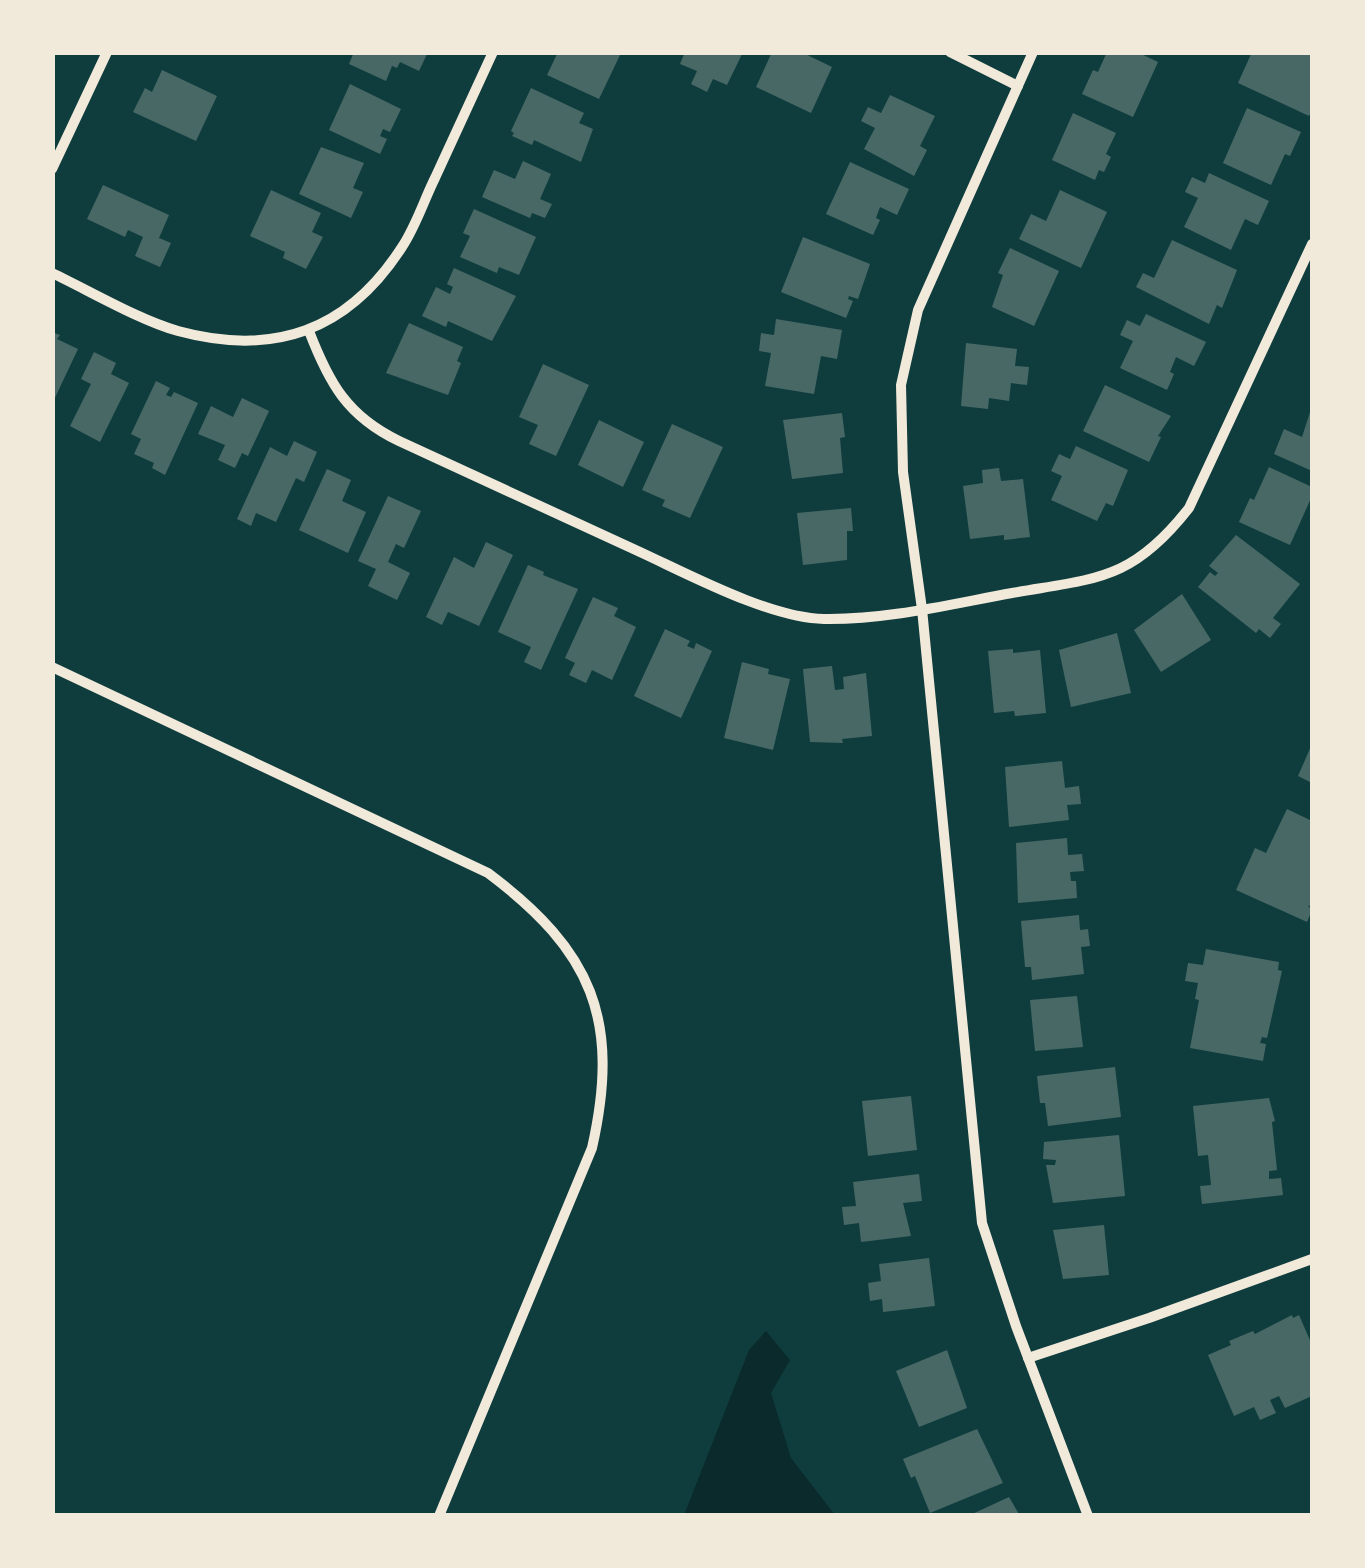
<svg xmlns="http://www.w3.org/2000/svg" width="1365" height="1568" font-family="Rubik,sans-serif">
<rect width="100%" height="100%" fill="#0f3d3e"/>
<polygon fill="#0a2a2b" points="766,1331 790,1360 771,1393 791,1458 835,1515 684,1515 749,1350"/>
<g fill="#486865">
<polygon points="354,52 428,52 419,71 400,62 397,68 392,66 386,81 349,64"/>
<polygon points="558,52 614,52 620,55 599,99 547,75"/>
<polygon points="685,52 743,52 727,85 713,79 707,92 691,84 697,71 680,64"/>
<polygon points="772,52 801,52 832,67 811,113 756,87"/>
<polygon points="1107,52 1137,52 1158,62 1133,117 1082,94 1093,70 1098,72"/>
<polygon points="1252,52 1312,52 1312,109 1309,116 1238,83"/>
<polygon points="162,70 217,96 196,141 133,112 145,88 152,92"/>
<polygon points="350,84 401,109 390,132 383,129 380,136 387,139 380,154 329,130"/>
<polygon points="531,88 584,113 579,123 593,129 581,162 534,140 532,145 512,136 514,133 511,131"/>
<polygon points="890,95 935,116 920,146 927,150 914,176 864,149 875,128 861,121 868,107 881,113"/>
<polygon points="1247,108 1301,132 1290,156 1285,154 1271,185 1223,163"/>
<polygon points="1073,113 1116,133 1106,154 1111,157 1104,172 1099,170 1095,180 1052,160"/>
<polygon points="321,147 364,163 353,188 363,192 351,218 299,194"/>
<polygon points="523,161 551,174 540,199 552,204 545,218 532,213 530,218 482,197 494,170 515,179"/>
<polygon points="850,162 909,189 897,215 880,207 876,218 880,220 873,235 826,214"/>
<polygon points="1209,173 1269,201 1258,225 1245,219 1231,250 1184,227 1198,198 1185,192 1192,177 1205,183"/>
<polygon points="103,185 169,215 159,238 171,243 160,267 135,256 143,237 128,230 125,237 87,219"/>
<polygon points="271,190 321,213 312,232 323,237 306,269 283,258 285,252 250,236"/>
<polygon points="1060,190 1107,212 1081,268 1019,239 1031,214 1046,221"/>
<polygon points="474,209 536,237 519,275 499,267 497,273 460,257 470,236 463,233"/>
<polygon points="803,237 870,264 858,299 849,296 848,299 853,301 846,318 781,292"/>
<polygon points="1172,240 1237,270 1222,308 1217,305 1209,324 1136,287 1143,273 1154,278"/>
<polygon points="1010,248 1059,271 1034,326 992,307 1003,275 998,273"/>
<polygon points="454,268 516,296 492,341 448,321 446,327 422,316 436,287 450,294 453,287 447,284"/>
<polygon points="1146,314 1206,342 1194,366 1176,357 1170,372 1174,374 1167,390 1120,368 1133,341 1120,335 1127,320 1140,326"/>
<polygon points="776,319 842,330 837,359 821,356 814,394 765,386 771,353 759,351 761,333 774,335"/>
<polygon points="409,323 463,347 457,361 461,363 448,395 386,373"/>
<polygon points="52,332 60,335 57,339 78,349 52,404"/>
<polygon points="966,343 1017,349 1015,366 1029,367 1027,385 1011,383 1009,401 989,398 988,409 961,406"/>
<polygon points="94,352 116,363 111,374 129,383 100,442 70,426 91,384 81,379"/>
<polygon points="543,364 589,385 556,456 529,444 538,425 519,417"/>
<polygon points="156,381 170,388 166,395 171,397 174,392 198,403 165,475 152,468 154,463 134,454 141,439 131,434"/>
<polygon points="1105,385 1171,416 1158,436 1161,437 1149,462 1083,431"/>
<polygon points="242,398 269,411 248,456 242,453 235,468 218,460 225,445 198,434 211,406 233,417"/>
<polygon points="1312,406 1312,471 1274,454 1284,429 1302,437"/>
<polygon points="842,413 845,437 840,438 843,473 792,479 783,420"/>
<polygon points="599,420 644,442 623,487 578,465"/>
<polygon points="672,424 723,447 690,518 662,506 665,500 642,490"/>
<polygon points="294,441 317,452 304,482 296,478 276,522 256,513 251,526 237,519 270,447 287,456"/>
<polygon points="1076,446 1128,470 1113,506 1106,503 1097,521 1051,500 1062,476 1051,471 1059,454 1070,459"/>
<polygon points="1269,467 1312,487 1312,496 1290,545 1239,522 1250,498 1254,500"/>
<polygon points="999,468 1001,481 1023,479 1030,537 1004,540 1004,535 970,539 963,486 983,483 982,470"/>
<polygon points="327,469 351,480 342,501 366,512 348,553 299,530"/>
<polygon points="388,496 421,511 404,548 396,544 388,562 410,573 397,600 368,586 376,569 358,561"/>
<polygon points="851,508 853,531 847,531 847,560 803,565 797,513"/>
<polygon points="1236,535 1300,584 1273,618 1281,624 1270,638 1259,629 1256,633 1198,587 1210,572 1215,576 1218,573 1209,566"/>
<polygon points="486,542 513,555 479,626 448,612 442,625 426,617 454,557 474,568"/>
<polygon points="528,565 544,572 543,575 578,589 541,670 524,662 531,647 498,632"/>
<polygon points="1182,594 1211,640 1161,672 1134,630"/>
<polygon points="593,597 618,608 614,616 636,627 612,680 592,670 586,683 569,675 575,663 565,658"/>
<polygon points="665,629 690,641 687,646 694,649 696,643 712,651 681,718 634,696"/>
<polygon points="1117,633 1131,693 1071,707 1059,650"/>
<polygon points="1013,649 1013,653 1040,650 1046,713 1015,716 1014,711 994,713 988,651"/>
<polygon points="742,662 769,669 768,674 790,679 773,750 724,738"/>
<polygon points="832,666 835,690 844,689 843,677 866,673 872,736 842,739 843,743 810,742 803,669"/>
<polygon points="1312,744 1312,783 1298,776"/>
<polygon points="1062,761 1065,788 1079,786 1081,804 1067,805 1069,820 1009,827 1005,767"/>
<polygon points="1287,809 1312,821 1312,905 1308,906 1312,910 1307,922 1236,890 1255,848 1266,853"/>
<polygon points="1067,838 1068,855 1082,854 1084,871 1070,872 1071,881 1076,881 1077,898 1018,903 1016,843"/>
<polygon points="1079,915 1080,930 1088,929 1090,946 1081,947 1084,974 1032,980 1031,967 1025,967 1021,921"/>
<polygon points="1206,949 1279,962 1278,970 1282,971 1267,1038 1262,1037 1260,1043 1266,1044 1263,1061 1190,1048 1199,1000 1195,999 1198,983 1185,981 1188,963 1203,965"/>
<polygon points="1077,996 1083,1047 1035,1051 1030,1000"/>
<polygon points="1115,1067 1121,1117 1048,1126 1045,1103 1040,1103 1037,1076"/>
<polygon points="911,1096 917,1150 868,1156 862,1101"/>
<polygon points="1269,1098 1275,1121 1272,1122 1277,1170 1269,1171 1269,1179 1281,1178 1283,1195 1202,1204 1200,1186 1211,1185 1208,1155 1198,1156 1193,1106"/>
<polygon points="1119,1135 1125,1196 1053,1203 1046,1165 1055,1165 1056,1160 1043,1159 1044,1142"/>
<polygon points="919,1174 922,1201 903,1203 911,1236 861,1242 859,1223 844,1225 842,1207 856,1206 853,1182"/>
<polygon points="1104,1225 1109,1275 1063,1279 1053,1230"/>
<polygon points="929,1258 935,1306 883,1312 882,1299 870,1301 868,1283 881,1281 879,1264"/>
<polygon points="1292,1315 1293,1318 1299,1315 1312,1345 1312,1396 1285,1408 1279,1396 1270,1400 1276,1413 1260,1420 1254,1407 1234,1416 1208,1355 1231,1345 1229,1341 1253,1331 1255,1334"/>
<polygon points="947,1350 967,1408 919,1427 896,1371"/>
<polygon points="977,1429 1003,1483 930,1513 915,1476 911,1478 903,1459"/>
<polygon points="1009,1497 1020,1516 968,1516"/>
</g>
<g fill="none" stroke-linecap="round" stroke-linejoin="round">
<g stroke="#f1e9da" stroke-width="10">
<polyline points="950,52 1018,86"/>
<polyline points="1033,52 918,310 901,385 903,472 922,609 982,1223 1016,1326 1088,1516"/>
<polyline points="52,169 107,52"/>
<path d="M52 273C90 291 139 320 178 331 274 357 348 331 402 247 416 226 424 200 435 178 454 136 474 94 493 52"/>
<path d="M309 331C329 383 347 416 399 441 479 478 559 515 640 552 690 575 770 618 824 619 887 620 951 604 1012 593 1097 578 1132 581 1189 508L1312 244"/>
<path d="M52 667 488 873C592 951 621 1019 592 1148L439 1516"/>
<polyline points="1028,1358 1149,1318 1312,1259"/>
</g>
</g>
<rect width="1365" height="1568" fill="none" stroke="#f1e9da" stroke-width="110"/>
</svg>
